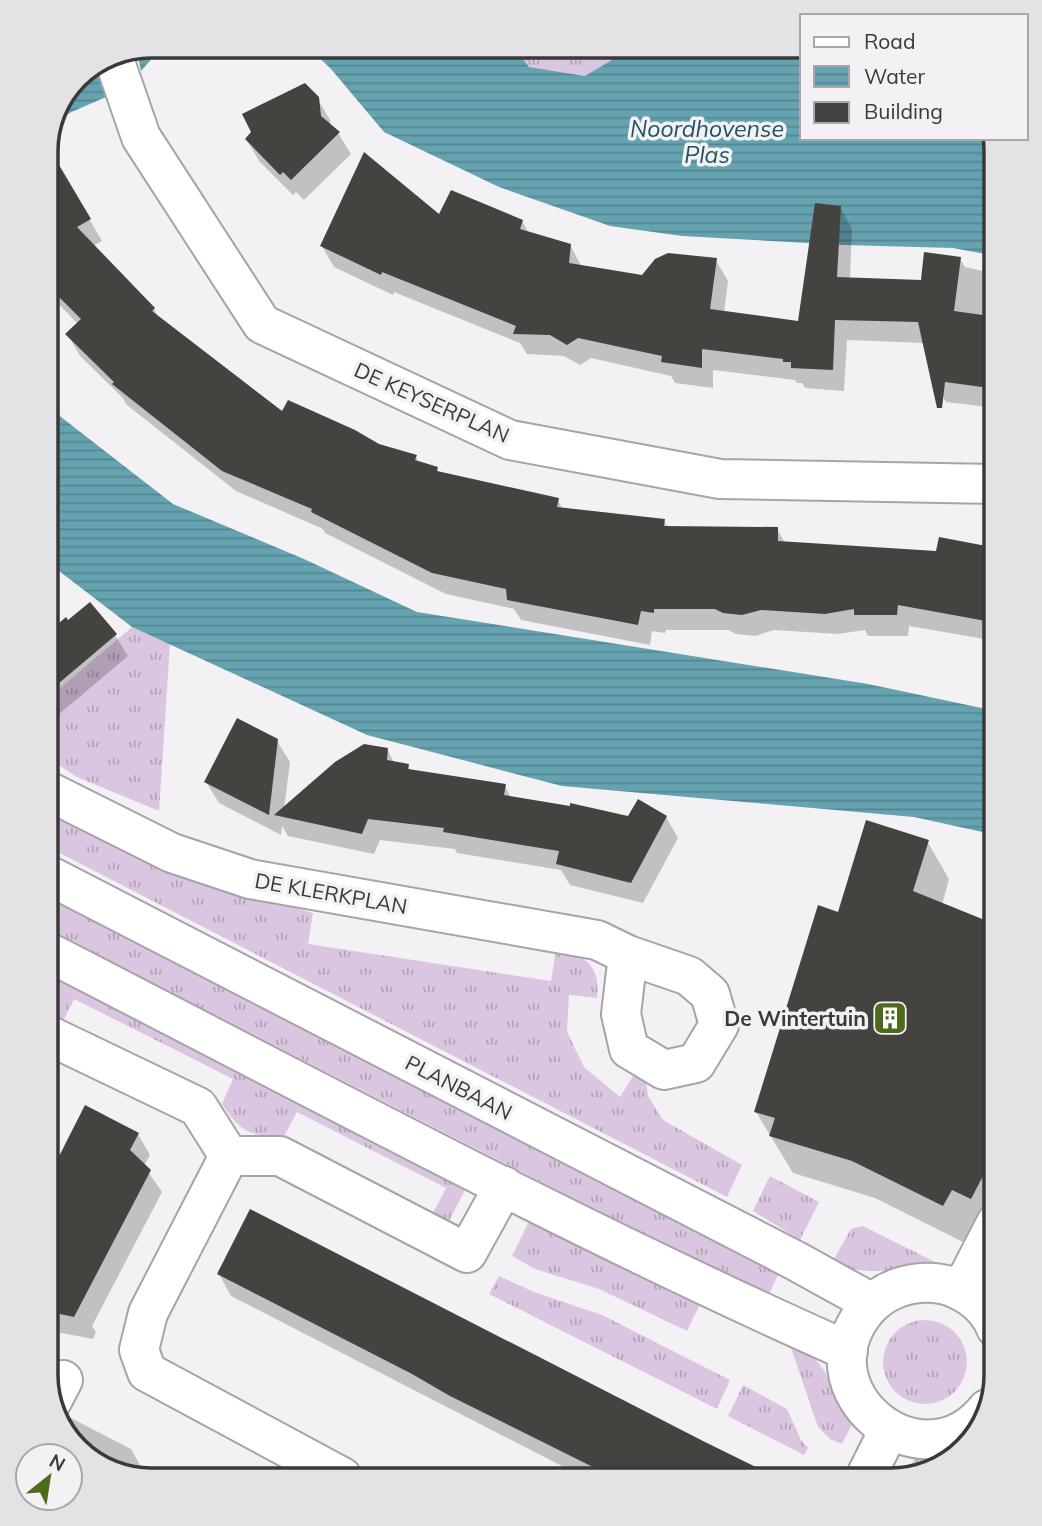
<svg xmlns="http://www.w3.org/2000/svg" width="1042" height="1526" font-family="Mulish,sans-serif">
<defs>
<pattern id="grass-tufts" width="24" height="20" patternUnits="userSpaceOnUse" patternTransform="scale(1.75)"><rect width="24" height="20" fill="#dbc6e2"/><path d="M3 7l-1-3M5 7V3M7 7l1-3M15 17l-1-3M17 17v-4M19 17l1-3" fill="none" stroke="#b3a2b8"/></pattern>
<pattern id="water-rules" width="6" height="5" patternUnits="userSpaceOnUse" patternTransform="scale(1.75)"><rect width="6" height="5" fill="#66a3b1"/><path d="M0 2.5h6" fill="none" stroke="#558691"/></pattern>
</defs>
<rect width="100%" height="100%" fill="#f4f1f5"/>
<g fill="url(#grass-tufts)">
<polygon points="513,46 635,46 585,76 528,67"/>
<polygon points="132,627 170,644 159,811 77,777 46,757 46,700"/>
<path d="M46 811 174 872 313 913 308 944 551 981 556 950C585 954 601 966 597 998L569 995 567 1032 584 1067 620 1097 635 1073 646 1080 648 1096 663 1120 742 1165 727 1197 46 846Z"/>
<polygon points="46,888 780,1271 769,1294 731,1279 46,929"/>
<path d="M46 967 469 1182 449 1221 433 1213 446 1188 297 1112 284 1136C251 1137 240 1132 222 1104L233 1079 74 999 62 1023 46 1015Z"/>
<polygon points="770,1176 819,1202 800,1240 753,1211"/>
<polygon points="531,1217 701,1302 687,1331 599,1289 535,1269 512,1256"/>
<path d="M863 1226 937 1263V1265C898 1270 869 1276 831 1264L851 1229Z"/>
<polygon points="499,1276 534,1292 602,1315 730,1380 717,1409 489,1294"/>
<circle cx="925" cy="1362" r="42"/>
<path d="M794 1341C832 1367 829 1388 853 1422L842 1444 830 1439 818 1427 791 1348Z"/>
<polygon points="743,1385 787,1409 801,1440 808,1448 804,1455 728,1416"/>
<polygon points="960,1450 944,1467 906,1477 916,1455"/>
</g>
<g fill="url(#water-rules)">
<polygon points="150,46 163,46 141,71 137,51"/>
<polygon points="307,46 513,46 529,67 585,76 635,46 802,46 802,138 993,138 996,150 996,256 953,248 844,245 682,236 610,226 499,187 384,132 331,69"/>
<polygon points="95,67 106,97 58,118 81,72"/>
<polygon points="46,399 52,410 173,504 304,559 417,612 868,684 996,711 996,835 914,817 562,786 367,735 132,627 46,561"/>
</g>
<g fill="#0003">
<polygon points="317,98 330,120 331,127 338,133 351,154 304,200 296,192 293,195 259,161 247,140"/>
<polygon points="58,166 102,241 93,246 154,309 160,320 282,414 416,457 419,463 437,469 439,473 558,500 563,510 664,521 668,528 777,529 785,543 938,553 996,549 996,641 909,626 908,636 868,636 865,630 838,634 774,630 755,636 736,634 728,630 666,630 665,633 652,631 650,645 521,620 514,609 446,594 325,533 323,529 236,491 127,405 122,397 80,356 68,335 78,324 46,291 46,174"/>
<polygon points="840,207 852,229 850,279 922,281 960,259 965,267 996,274 996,408 946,402 933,380 925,343 847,340 844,391 805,388 802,383 797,383 795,380 713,370 713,388 675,383 671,376 591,358 580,365 564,356 527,354 520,343 394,292 393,295 334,267 322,246 440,217 522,221 529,233 570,245 582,267 642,276 716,260 728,281 724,313 800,323"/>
<polygon points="46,620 53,630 115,635 128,656 46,725"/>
<polygon points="277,741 290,762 284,809 387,749 395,764 408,765 411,771 505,786 511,798 629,818 666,817 678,838 643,903 570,885 561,870 457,853 455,849 380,840 374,854 288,836 282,826 281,835 219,803 206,782"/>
<polygon points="927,841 949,879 942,905 996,927 996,1228 965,1243 875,1198 793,1173 756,1112 840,914"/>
<polygon points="86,1108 138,1134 150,1155 144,1166 162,1192 92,1326 96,1332 93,1339 46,1330 46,1186"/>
<polygon points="219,1274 769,1477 771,1480 589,1480 231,1296"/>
<polygon points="46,1361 49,1364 61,1385 46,1376"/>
<polygon points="69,1417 131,1449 143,1470 139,1479 92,1463 59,1428 58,1423"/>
</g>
<g fill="#454340">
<polygon points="305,83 319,97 321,116 340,132 291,180 283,172 280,175 245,139 251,132 242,114"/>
<polygon points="46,143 91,219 77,227 155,308 152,311 282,411 288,400 355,430 379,444 417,455 415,460 438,467 437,471 559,498 557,507 665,519 664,526 778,527 778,541 936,551 939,537 997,548 997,623 898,605 897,615 854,615 854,609 825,614 761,610 742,615 723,613 715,609 654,609 654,613 641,611 638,625 507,600 506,589 432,573 311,512 312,509 222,471 112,384 114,382 65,334 81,319 46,284"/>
<polygon points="364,152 439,214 451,190 523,220 520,229 571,244 569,263 642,275 655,259 668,253 717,258 710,309 798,321 815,203 841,206 837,277 921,280 924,252 961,257 954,311 997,317 997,389 945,382 942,408 937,408 918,322 835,320 833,370 791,368 791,362 783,362 783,359 702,349 702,368 661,362 662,356 578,338 567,345 550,335 513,334 516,326 382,272 381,275 320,246"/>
<polygon points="90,602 117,634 46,694 46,634 66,617 68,620"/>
<polygon points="237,718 278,739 269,815 204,782"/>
<polygon points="364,744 388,748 387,760 409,764 408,769 506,784 504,795 570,806 570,803 628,816 638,799 667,816 631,883 556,864 559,851 443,832 444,828 368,819 362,834 274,815 335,762"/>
<polygon points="866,820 929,840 913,891 997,925 997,1149 971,1199 952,1190 943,1206 852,1161 769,1136 775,1118 754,1112 818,905 838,912"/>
<polygon points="85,1105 139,1133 130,1150 151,1170 74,1317 46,1311 46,1182"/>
<polygon points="250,1209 705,1442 782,1480 619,1480 450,1396 412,1374 217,1274"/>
</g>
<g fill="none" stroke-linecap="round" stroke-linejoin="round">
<g stroke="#a7a4a8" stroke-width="42">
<g id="minor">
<polyline points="114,59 141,137 262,324 510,440 720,479 996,484"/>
<polyline points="46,790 172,853 250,879 597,940 628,955 689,976 710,994 719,1025 696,1063 664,1070 629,1049 621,1014 628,955"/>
<polyline points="46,874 796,1261 872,1303"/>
<path d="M46 951C311 1087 575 1230 848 1351"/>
<polyline points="46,1034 198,1107 229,1156 280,1156 467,1253 504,1186"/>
<polyline points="229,1156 148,1313 139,1350 147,1372 342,1477 343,1480"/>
<polyline points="961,1291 996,1223"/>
<polyline points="52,1401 63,1380"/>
<path d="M987 1409C922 1491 798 1390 867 1309 883 1290 909 1281 934 1283 960 1285 987 1304 996 1328"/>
<polyline points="864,1480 889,1430"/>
</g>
</g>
<use href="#minor" stroke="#fff" stroke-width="38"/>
</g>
<defs>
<g id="building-square" transform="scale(1.75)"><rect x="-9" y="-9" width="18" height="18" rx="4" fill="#4e6a1d" stroke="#f4f1f5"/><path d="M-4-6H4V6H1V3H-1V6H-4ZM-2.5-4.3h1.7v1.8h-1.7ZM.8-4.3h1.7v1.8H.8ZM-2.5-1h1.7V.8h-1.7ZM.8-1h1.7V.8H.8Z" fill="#fff"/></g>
</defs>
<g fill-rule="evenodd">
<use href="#building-square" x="890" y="1018"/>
</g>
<g text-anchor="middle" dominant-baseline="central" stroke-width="7" stroke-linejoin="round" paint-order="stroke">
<g font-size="21" fill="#3a393a" stroke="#f4f1f5">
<text transform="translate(432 402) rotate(24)">DE KEYSERPLAN</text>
<text transform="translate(331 893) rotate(10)">DE KLERKPLAN</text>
<text transform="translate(459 1087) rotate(27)">PLANBAAN</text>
</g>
<g font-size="21" font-weight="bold" fill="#3a393a" stroke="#f4f1f5" text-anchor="end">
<text x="866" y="1018">De Wintertuin</text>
</g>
<g font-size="23" font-style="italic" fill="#1f545f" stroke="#f4f1f5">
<text x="707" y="128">Noordhovense<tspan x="707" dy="26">Plas</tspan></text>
</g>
</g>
<path d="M0 0H1042V1526H0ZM151 58H891A93 93 0 0 1 984 151V1375A93 93 0 0 1 891 1468H151A93 93 0 0 1 58 1375V151A93 93 0 0 1 151 58Z" fill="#e5e2e6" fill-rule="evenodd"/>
<path fill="none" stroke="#3a393a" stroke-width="3.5" d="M151 58H891A93 93 0 0 1 984 151V1375A93 93 0 0 1 891 1468H151A93 93 0 0 1 58 1375V151A93 93 0 0 1 151 58Z"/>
<rect x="800" y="14" width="228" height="126" fill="#f4f1f5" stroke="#aaa7aa" stroke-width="2"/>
<rect x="814" y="37" width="35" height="10" fill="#ffffff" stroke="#aaa7aa" stroke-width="2"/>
<text x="864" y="49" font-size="21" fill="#3a393a">Road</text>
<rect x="814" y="66" width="35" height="21" fill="url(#water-rules)" stroke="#aaa7aa" stroke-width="2"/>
<text x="864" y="84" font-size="21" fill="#3a393a">Water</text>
<rect x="814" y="102" width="35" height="21" fill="#454340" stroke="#aaa7aa" stroke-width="2"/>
<text x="864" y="119" font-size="21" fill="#3a393a">Building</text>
<g transform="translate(49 1477) rotate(30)"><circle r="33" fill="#f4f1f5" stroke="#aaa7aa" stroke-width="2"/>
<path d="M0-5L12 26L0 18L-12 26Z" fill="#4e6a1d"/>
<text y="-10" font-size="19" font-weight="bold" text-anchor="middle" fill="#3a393a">N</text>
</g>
</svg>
